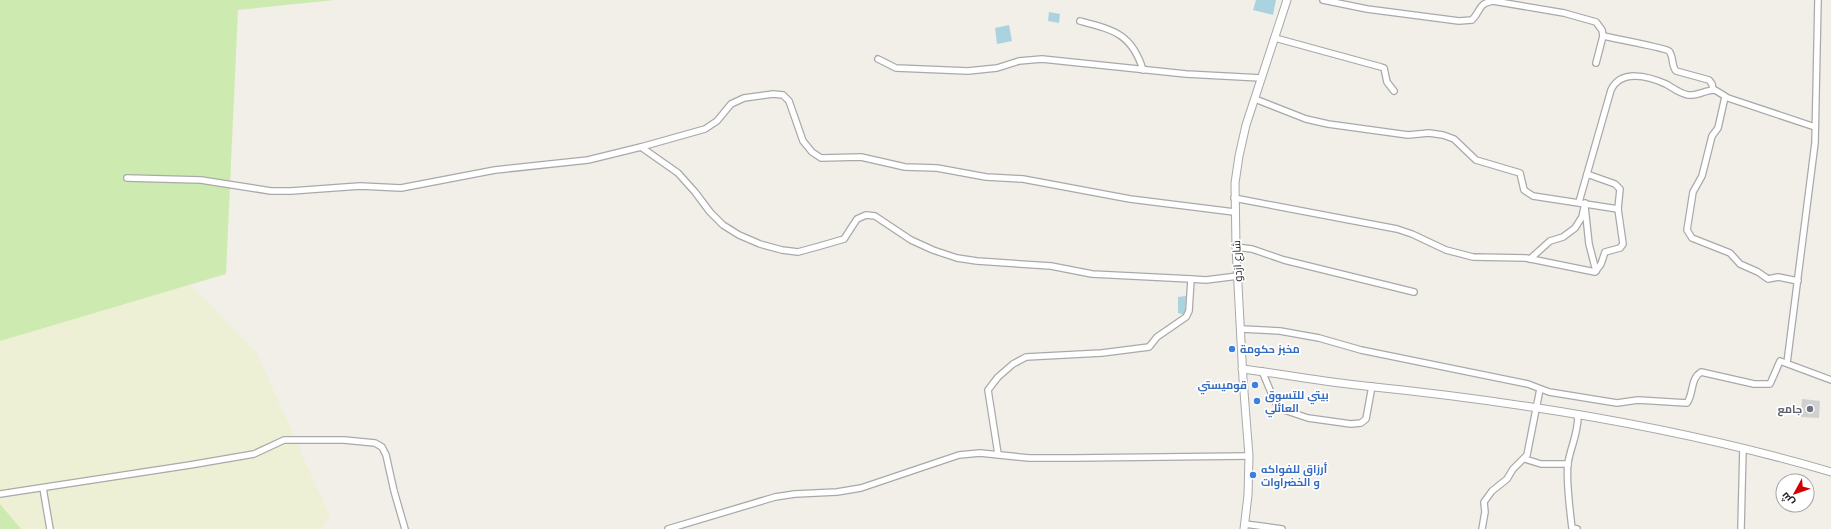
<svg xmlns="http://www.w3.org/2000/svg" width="1831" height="529" font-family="Quicksand,Cairo,sans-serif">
<rect width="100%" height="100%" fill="#f2efe9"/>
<polygon fill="#d0d0d0" points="1802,399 1820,401 1819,418 1801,417"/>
<polygon fill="#eef0d5" points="0,191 130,231 205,299 257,353 330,517 322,529 0,529"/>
<g fill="#cdebb0">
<polygon points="0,0 335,0 238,10 226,274 0,341"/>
<polygon points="0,504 21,529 0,529"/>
</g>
<g fill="#aad3df">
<polygon points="1256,0 1276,0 1273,15 1253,10"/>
<polygon points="1049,12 1060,14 1059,23 1048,21"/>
<polygon points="1009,25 1012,41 997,44 995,28"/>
<polygon points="1186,296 1185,315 1178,313 1178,297"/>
</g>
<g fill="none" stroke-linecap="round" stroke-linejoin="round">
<g stroke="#a9a9a9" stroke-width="8">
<g id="minor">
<path d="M1323 0 1367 9 1459 21 1472 20C1482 10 1477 4 1493 1L1564 13 1596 22 1602 30 1603 36 1596 63"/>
<path d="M1080 21C1114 30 1132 34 1143 70"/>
<path d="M1603 36C1612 38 1666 48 1669 51 1674 57 1671 65 1676 71L1709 80 1712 84 1713 90"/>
<polyline points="1275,38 1381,67 1384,68 1387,82 1394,91"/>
<polyline points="878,59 896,68 968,71 997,68 1019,61 1042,59 1186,74 1261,78"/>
<polyline points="1725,97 1718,128 1712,136 1702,176 1693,192 1687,230 1692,238 1730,253 1740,264 1758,272 1768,279 1778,277 1798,281"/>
<polyline points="1255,99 1306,119 1328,124 1408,135 1429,133 1443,135 1454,139 1476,160 1520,173 1524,190 1533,196 1618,209"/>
<polyline points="641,147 678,173 695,192 710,212 723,225 739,235 760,244 782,250 798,252 820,246 844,239 857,219 866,215 875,216 911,240 933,250 957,258 977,261 1051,266 1092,274 1191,279 1206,280 1238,276"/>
<polyline points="127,178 201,180 271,191 291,191 360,186 401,188 495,170 588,160 641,147 705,129 717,121 731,104 744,98 773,94 783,95 789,101 803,141 812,152 821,158 861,157 905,167 937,168 986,177 1023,179 1130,199 1234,212"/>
<polyline points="1234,198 1397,229 1412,234 1446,250 1473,257 1526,258 1595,272 1601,264 1605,252 1620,248 1623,244 1618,209 1620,189 1615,184 1587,174"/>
<path d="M1579 202 1611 90C1621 69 1648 76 1666 84 1673 88 1679 93 1688 95 1698 96 1705 90 1715 90L1728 98 1815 127"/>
<polyline points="1585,207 1589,244 1596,271"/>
<polyline points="1236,247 1252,249 1284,260 1414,292"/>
<polyline points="1530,259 1550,241 1563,237 1575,228 1582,217 1585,203"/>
<path d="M1241 329 1280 331 1319 338 1361 350 1528 384 1549 392 1617 403 1638 400 1687 403C1694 393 1690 379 1701 372L1754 384H1770L1780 361 1831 380"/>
<polyline points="1787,363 1815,143 1818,0"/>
<polyline points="1262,371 1275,402 1284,410 1308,418 1351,424 1361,423 1366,419 1372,386"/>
<polyline points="998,454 988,390 998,377 1013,364 1026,357 1102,353 1149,347 1157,337 1186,317 1189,311 1191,279"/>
<polyline points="1525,459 1541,464 1568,464"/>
<polyline points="43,488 50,529"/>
<polyline points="0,494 190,465 254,454 284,440 344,440 375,443 382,447 386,455 394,491 405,529"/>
<polyline points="1245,524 1282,529"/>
<polyline points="668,529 775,497 795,494 837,492 861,488 959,455 980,453 1029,458 1074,458 1249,456"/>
<polyline points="1482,529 1485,512 1484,502 1492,491 1507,479 1513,469 1527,455 1540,389"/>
<path d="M1577 529 1572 528C1570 512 1566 478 1568 463 1571 445 1578 435 1578 415"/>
<polyline points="1741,529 1743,448"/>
</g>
</g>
<g stroke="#a9a9a9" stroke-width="9">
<g id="tertiary">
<path d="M1242 369C1283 374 1324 382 1365 386 1522 402 1679 427 1831 472"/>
<polyline points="1244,529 1248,495 1249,456 1243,379 1236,247 1235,183 1239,156 1246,125 1287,0"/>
</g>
</g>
<use href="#minor" stroke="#fff" stroke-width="5.5"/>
<use href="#tertiary" stroke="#fff" stroke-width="7"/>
</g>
<g fill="#3f7fe0" stroke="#fff" stroke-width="1.5">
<circle cx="1232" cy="349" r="4"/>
<circle cx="1255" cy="385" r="4"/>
<circle cx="1257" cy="401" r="4"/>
<circle cx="1253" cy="475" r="4"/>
</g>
<circle fill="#6b7280" stroke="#fff" stroke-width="1.5" cx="1810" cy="409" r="4"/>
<g text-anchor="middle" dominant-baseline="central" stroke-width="3.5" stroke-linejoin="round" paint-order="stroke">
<g font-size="11" fill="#222" stroke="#fff">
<text transform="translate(1237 261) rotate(-93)">شارع ازدو</text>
</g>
<g font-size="11" font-weight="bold" fill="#366cbe" stroke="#fff" text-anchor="start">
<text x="1240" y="349">مخبز حكومة</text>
<text x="1247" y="385" text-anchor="end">قوميستي</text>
<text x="1265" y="395">بيتي للتسوق<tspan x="1265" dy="13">العائلي</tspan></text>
<text x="1261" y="469">أرزاق للفواكه<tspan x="1261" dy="13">و الخضراوات</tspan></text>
</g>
<g font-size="11" font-weight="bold" fill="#5b616d" stroke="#fff" text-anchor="end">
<text x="1802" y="409">جامع</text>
</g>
</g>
<g transform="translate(1795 493) rotate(230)"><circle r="19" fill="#ffffff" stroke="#a7a7a7"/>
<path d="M0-3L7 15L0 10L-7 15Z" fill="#d40000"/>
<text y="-6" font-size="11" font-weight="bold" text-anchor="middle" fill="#222222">ش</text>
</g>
</svg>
